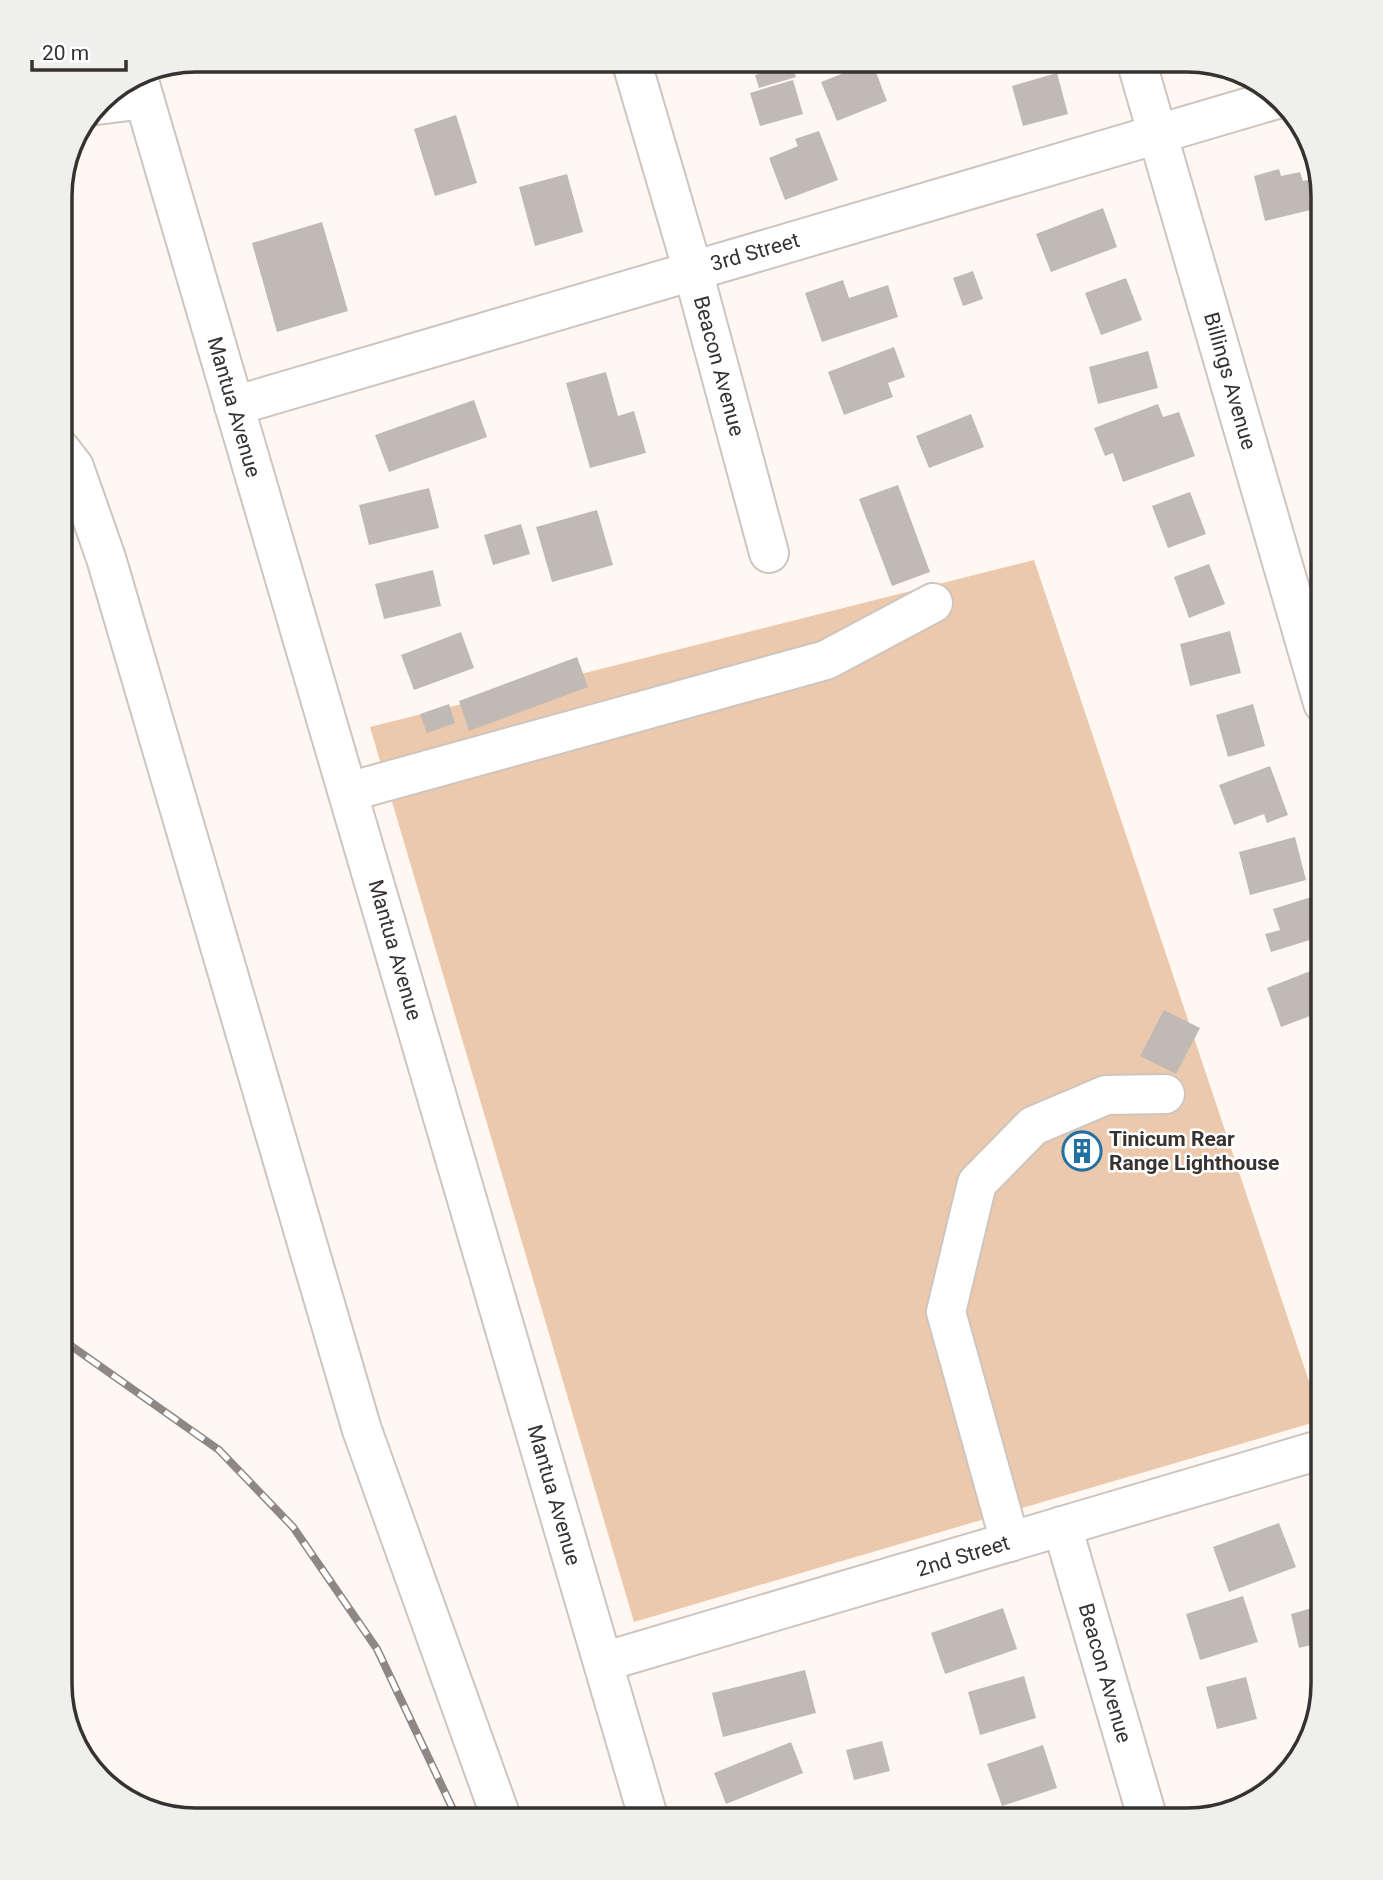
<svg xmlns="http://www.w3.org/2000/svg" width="1383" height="1880" font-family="Roboto,sans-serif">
<rect width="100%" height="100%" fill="#fff8f2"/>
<polygon fill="#ecc9ac" points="1034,560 1322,1420 634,1622 370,727"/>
<g fill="#c1b9b3">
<polygon points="872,62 887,101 837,121 821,82"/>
<polygon points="792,65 796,77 759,88 755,75"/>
<polygon points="1057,73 1068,114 1023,126 1012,86"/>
<polygon points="793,80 803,114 760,126 750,93"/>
<polygon points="456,115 477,183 435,196 414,129"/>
<polygon points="819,131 838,180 785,200 769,158 798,146 795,139"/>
<polygon points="1279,169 1281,176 1300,172 1303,181 1319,177 1323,207 1265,221 1254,176"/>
<polygon points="567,174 583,232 535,246 519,187"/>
<polygon points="1103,208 1117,247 1051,272 1036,234"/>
<polygon points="322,222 348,311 277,332 252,243"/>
<polygon points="973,271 983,299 963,306 953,278"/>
<polygon points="1126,278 1142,320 1101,335 1085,293"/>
<polygon points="843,280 849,298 888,285 898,317 822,342 805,293"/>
<polygon points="894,347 905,377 888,383 893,397 844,415 828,372"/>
<polygon points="1148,351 1158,388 1098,404 1089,367"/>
<polygon points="606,372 618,416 634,411 646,453 590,468 566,383"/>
<polygon points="474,400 487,437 389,472 375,435"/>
<polygon points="1158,404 1163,417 1179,412 1195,456 1123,482 1113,453 1105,456 1094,428"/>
<polygon points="971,414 984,447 929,468 916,436"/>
<polygon points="898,485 930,572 892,586 859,499"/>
<polygon points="429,488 439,528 369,545 359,505"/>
<polygon points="1190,492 1206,534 1168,548 1152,506"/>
<polygon points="597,510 613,565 552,582 536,527"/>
<polygon points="521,524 530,554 493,565 484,535"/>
<polygon points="1209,564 1225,604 1189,618 1174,577"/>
<polygon points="433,570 441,606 384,619 375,584"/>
<polygon points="1230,631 1241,673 1190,686 1180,644"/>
<polygon points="461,632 474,668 414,690 401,655"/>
<polygon points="577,657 588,687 469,731 459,701"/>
<polygon points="449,704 455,723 427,733 420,714"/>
<polygon points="1253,704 1265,746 1228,757 1216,715"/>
<polygon points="1270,766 1288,815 1267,823 1264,814 1234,825 1219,785"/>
<polygon points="1295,837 1306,880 1250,895 1239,852"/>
<polygon points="1311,897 1323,936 1271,952 1265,934 1280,930 1273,909"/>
<polygon points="1321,967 1323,1011 1281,1027 1267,988"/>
<polygon points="1164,1010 1200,1028 1176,1074 1140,1056"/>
<polygon points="1323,1046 1323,1097 1310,1049"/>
<circle cx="1082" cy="1152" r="11"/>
<polygon points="1279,1523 1296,1567 1229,1592 1213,1547"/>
<polygon points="1243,1596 1258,1642 1200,1660 1186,1614"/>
<polygon points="1323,1605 1323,1642 1299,1648 1291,1614"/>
<polygon points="1003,1608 1017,1649 945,1674 931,1633"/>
<polygon points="805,1670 816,1713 723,1737 712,1693"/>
<polygon points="1024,1676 1036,1718 980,1735 968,1692"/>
<polygon points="1246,1677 1257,1719 1217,1729 1206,1687"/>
<polygon points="882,1741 890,1771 854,1780 846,1750"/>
<polygon points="791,1742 803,1773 726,1804 714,1773"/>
<polygon points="1043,1745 1057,1788 1002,1806 987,1764"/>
</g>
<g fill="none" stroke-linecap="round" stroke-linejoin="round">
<g stroke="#cec5bf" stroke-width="42">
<g id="minor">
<polyline points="631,60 693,271 769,553"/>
<polyline points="1136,60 1323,703"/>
<polyline points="139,81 649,1820"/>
<polyline points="97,105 144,99"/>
<polyline points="234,406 1277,99"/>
<polyline points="60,449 74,467 106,558 362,1430 502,1820"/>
<polyline points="348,792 826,660 933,603"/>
<polyline points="1062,1526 1148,1820"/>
<polyline points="1010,1542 946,1312 977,1183 1033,1126 1106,1095 1165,1094"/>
<polyline points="603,1662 1323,1449"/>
</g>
</g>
<use href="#minor" stroke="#fff" stroke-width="38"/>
<g stroke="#8d8884" stroke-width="8">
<polyline id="rail" points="60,1338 219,1450 293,1527 377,1649 458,1820"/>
</g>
<use href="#rail" stroke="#fff" stroke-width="5" stroke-dasharray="16" stroke-linecap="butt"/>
</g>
<defs>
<g id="building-ring" transform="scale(2.0125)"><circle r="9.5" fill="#fff" stroke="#2171a2" stroke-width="1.5"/><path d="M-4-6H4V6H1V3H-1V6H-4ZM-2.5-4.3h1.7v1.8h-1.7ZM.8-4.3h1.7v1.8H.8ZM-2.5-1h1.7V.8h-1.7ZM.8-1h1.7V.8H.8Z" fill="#2171a2"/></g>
</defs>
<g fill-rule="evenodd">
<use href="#building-ring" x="1082" y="1151"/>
</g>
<g text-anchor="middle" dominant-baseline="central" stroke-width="5" stroke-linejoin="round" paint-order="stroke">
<g font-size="21" fill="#363230" stroke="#fff">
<text transform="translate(755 252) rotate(-16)">3rd Street</text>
<text transform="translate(719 366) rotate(75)">Beacon Avenue</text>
<text transform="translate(1230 381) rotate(74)">Billings Avenue</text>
<text transform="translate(234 407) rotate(74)">Mantua Avenue</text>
<text transform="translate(395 950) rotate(74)">Mantua Avenue</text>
<text transform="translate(554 1495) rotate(74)">Mantua Avenue</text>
<text transform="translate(963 1556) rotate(-17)">2nd Street</text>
<text transform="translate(1105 1673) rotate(74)">Beacon Avenue</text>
</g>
<g font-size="21" font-weight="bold" fill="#363230" stroke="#fff" text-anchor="start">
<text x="1109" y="1139">Tinicum Rear<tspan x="1109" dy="24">Range Lighthouse</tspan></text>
</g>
</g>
<path d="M0 0H1383V1880H0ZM196 72H1187A124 124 0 0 1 1311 196V1684A124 124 0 0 1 1187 1808H196A124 124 0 0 1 72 1684V196A124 124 0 0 1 196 72Z" fill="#efefee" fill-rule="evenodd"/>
<path fill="none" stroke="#363230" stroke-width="3.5" d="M196 72H1187A124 124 0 0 1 1311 196V1684A124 124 0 0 1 1187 1808H196A124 124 0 0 1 72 1684V196A124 124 0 0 1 196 72Z"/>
<path d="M32 60v10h94v-10" fill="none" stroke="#363230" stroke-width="3.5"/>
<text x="42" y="60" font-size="21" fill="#363230" stroke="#ffffff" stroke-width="5" paint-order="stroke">20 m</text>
</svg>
